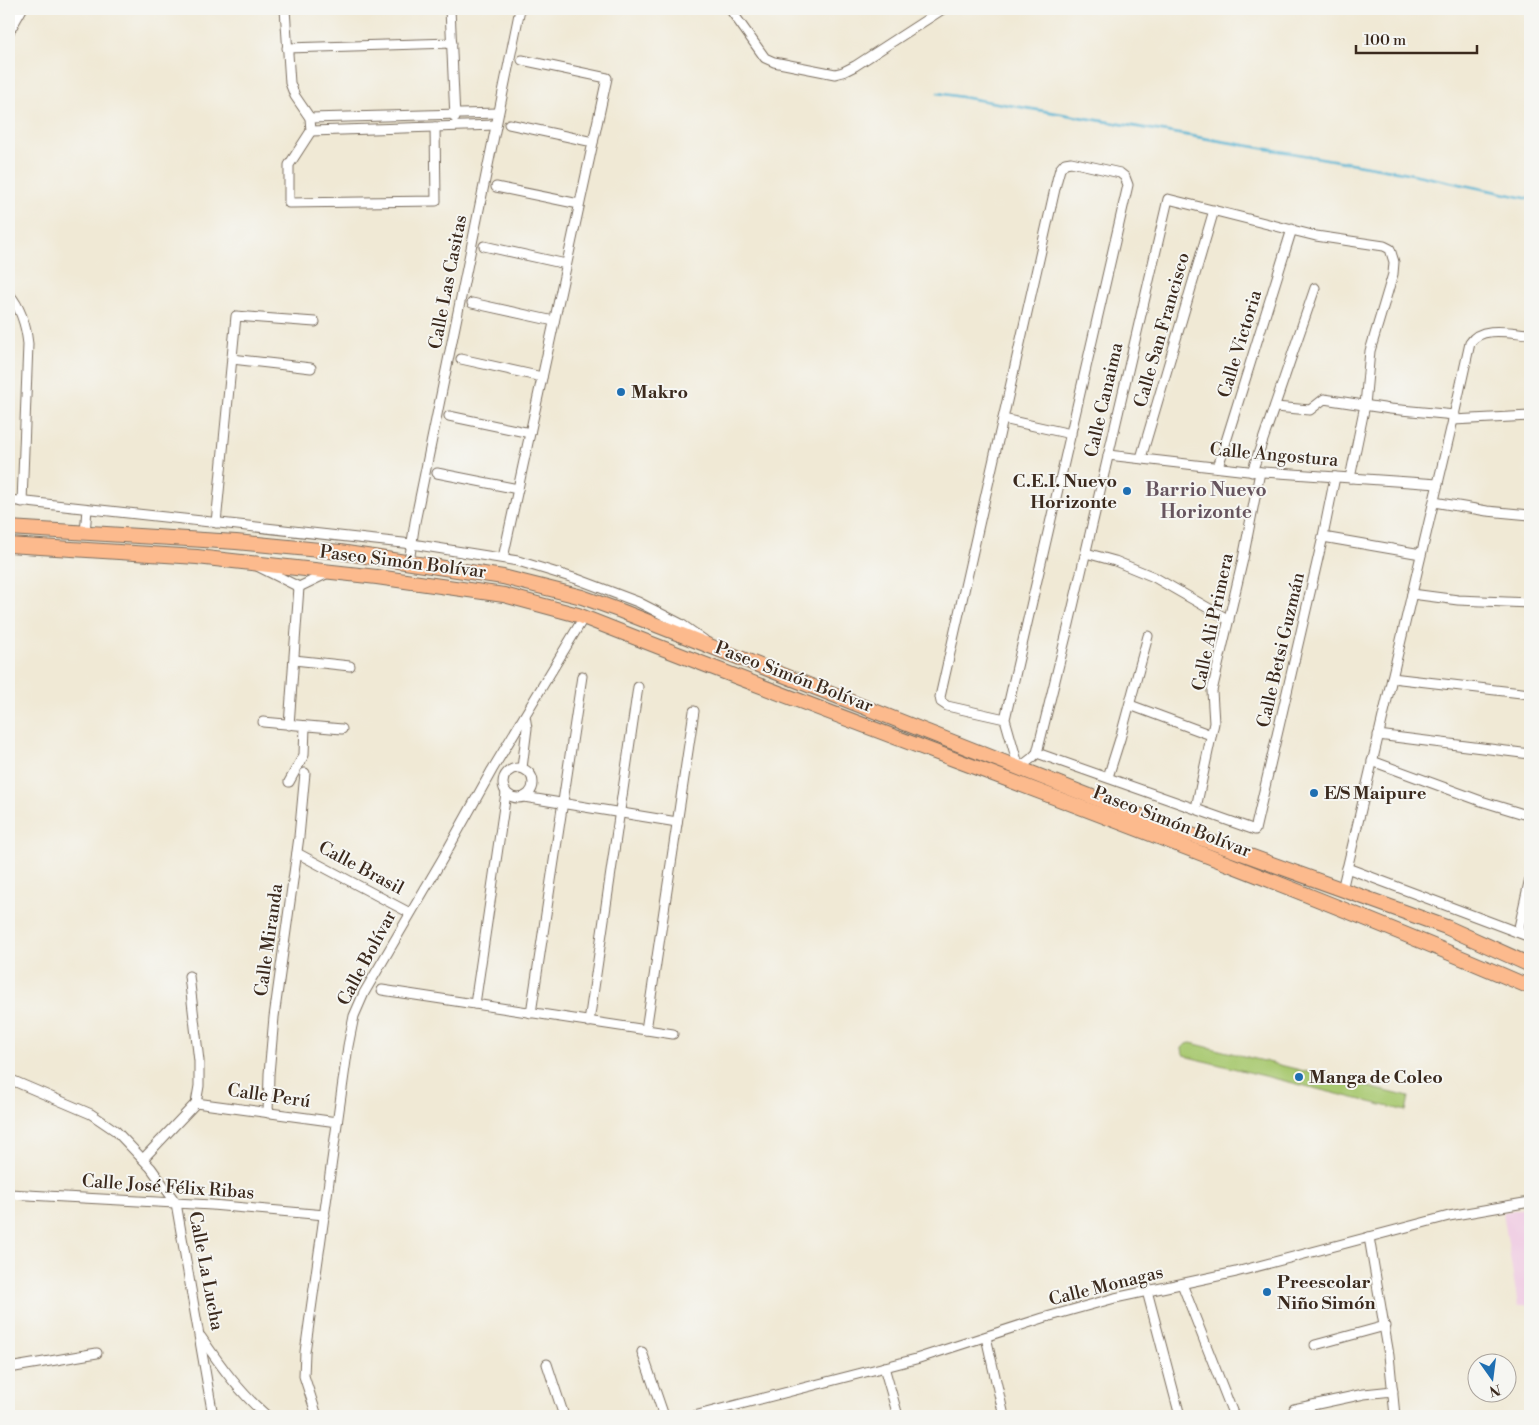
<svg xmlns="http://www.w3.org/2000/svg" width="1539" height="1425" font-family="'Libre Bodoni',serif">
<rect width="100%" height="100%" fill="#f6f6f2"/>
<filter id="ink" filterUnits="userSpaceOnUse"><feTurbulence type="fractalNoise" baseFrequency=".02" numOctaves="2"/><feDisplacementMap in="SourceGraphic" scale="10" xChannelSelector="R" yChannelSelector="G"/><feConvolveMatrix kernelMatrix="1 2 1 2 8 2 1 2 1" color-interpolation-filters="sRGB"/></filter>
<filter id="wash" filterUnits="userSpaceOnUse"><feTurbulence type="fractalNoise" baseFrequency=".0096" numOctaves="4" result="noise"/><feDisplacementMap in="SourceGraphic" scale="20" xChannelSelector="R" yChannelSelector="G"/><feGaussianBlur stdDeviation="1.12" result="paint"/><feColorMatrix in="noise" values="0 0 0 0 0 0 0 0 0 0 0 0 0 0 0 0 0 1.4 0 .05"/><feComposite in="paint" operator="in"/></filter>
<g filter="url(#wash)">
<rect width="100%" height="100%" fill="#f0e9d5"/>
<polygon fill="#f0d0e4" points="1530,1207 1530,1304 1518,1306 1503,1212"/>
<polygon fill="#a9c971" stroke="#727a48" points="1191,1043 1409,1097 1406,1111 1188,1057 1183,1054 1182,1048 1186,1044"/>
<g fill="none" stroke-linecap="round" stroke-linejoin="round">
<polyline stroke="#54b2d2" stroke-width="2.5" points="938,93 1403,172 1530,199"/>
</g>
</g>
<g filter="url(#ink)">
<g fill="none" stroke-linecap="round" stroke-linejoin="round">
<g stroke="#7a6d5e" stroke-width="11">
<g id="minor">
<polyline points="285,9 290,83 295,96 310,118 311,131 289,165 289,203 436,201 435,127"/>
<polyline points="450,9 455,118"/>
<polyline points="730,9 765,58 774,62 835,74 843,72 855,66 943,9"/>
<polyline points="9,32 22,9"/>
<polyline points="287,48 452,43"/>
<polyline points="310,118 498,113"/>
<polyline points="509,124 593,142"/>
<polyline points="311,131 496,125"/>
<polyline points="496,187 579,204"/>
<polyline points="484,246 566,264"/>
<path d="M9 294C21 308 26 325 28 344L22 502"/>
<polyline points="472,303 554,321"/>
<polyline points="232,359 311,368"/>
<polyline points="461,359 542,377"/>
<polyline points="1275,407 1310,410 1324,399 1390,409 1455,415"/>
<polyline points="449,416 530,433"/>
<polyline points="1003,419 1071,434"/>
<polyline points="1453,420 1530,416"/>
<polyline points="1108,455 1248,471 1438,484"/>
<polyline points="1141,458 1214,210"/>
<polyline points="1218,467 1292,229"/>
<polyline points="1252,472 1315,288"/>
<polyline points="437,473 518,489"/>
<polyline points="9,500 412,544 518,561 577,579 638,602 681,624 704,640"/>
<polyline points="1434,502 1487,511 1530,515"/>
<polyline points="216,523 236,316 315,322"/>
<polyline points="85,533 87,509"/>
<polyline points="1323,537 1421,554"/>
<polyline points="1086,553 1115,561 1154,577 1229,620"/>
<polyline points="503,558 607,78 522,60"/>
<polyline points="409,562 415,522 520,9"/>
<polyline points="259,567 299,587"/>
<polyline points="299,587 328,573"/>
<polyline points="1412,594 1458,600 1530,603"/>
<polyline points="294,660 350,666"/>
<polyline points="1392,678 1530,694"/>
<polyline points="1130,705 1211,735"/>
<polyline points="1005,719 947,706 941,702 940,697 1057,180 1060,169 1065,163 1071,162 1120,173 1125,177 1128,185 1005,719 1019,768 1032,758 1037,753 1069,624 1168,199 1316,236 1384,246 1390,249 1394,262 1393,274 1370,351 1365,405 1350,478"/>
<polyline points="263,722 342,729"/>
<polyline points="289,725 299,587"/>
<polyline points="1378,735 1530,754"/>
<polyline points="1037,753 1255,830 1322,541 1335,477"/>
<polyline points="1372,761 1481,801 1530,816"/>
<circle cx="518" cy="783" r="15"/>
<polyline points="522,768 527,728 525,716"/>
<polyline points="1108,777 1120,739 1148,636"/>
<polyline points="289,782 304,755 305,726"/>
<polyline points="524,797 677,822"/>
<polyline points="1196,808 1214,723 1212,691 1243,559 1260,472"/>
<polyline points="297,853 410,913"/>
<polyline points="1347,868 1530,937"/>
<path d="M1342 890 1453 420 1470 343C1481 325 1512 333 1530 334"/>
<polyline points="1518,932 1530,878"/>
<polyline points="382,990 673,1034"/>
<polyline points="475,1004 506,793"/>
<polyline points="531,1013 582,676"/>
<polyline points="589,1022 638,687"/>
<polyline points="646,1030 694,711"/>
<polyline points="9,1079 91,1114 116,1131 151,1168 176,1203 213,1416"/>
<polyline points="196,1103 337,1122"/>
<polyline points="268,1113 269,1074 274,1017 299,837 305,773"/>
<polyline points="143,1159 196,1103 199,1086 199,1061 189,976"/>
<polyline points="9,1194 212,1205 325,1215"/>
<polyline points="1369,1237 1389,1355 1395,1416"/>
<polyline points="1182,1284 1234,1416"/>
<polyline points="1147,1291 1180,1416"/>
<path d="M201 1337C220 1365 240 1393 267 1416"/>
<polyline points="986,1337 1004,1416"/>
<polyline points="1315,1345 1385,1326"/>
<polyline points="642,1352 664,1416"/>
<polyline points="547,1364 564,1416"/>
<polyline points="884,1367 898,1416"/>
<polyline points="9,1368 97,1353"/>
<polyline points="1294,1409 1364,1394 1393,1391"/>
<polyline points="317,1416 304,1376 305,1352 348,1046 354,1016 364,993 443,858 492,770 584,617"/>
<polyline points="694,1416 916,1359 1043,1318 1115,1298 1236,1272 1449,1216 1530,1202"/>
</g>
</g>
<g stroke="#7a6d5e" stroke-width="16">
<g id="primary">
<polyline points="9,528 236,542 340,552 503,577 582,597 621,611 1153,821 1446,927 1530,965"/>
<path d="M9 545 197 557 377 577 504 595 578 615C895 741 1217 852 1530 987"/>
</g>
</g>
<use href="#minor" stroke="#fff" stroke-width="9"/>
<use href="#primary" stroke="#fcba8d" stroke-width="14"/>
</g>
</g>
<g fill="#1f6fb2" stroke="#f6f6f2" stroke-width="2">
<circle cx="621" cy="392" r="5"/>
<circle cx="1127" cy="491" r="5"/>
<circle cx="1314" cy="793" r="5"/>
<circle cx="1299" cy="1077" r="5"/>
<circle cx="1267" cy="1292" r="5"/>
</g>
<g text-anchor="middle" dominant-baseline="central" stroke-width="4" stroke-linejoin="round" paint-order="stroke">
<g font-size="18" fill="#3b2a1e" stroke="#f6f6f2">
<text transform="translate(448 282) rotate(-79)">Calle Las Casitas</text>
<text transform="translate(1162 330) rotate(-74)">Calle San Francisco</text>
<text transform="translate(1240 344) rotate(-73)">Calle Victoria</text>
<text transform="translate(1104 400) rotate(-77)">Calle Canaima</text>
<text transform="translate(1274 455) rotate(5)">Calle Angostura</text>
<text transform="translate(403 562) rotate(7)">Paseo Simón Bolívar</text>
<text transform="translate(1213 622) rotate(-78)">Calle Ali Primera</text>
<text transform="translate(1281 650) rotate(-77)">Calle Betsi Guzmán</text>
<text transform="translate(794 677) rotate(21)">Paseo Simón Bolívar</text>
<text transform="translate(1172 822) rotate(21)">Paseo Simón Bolívar</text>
<text transform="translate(361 868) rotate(28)">Calle Brasil</text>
<text transform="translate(269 940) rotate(-82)">Calle Miranda</text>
<text transform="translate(367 958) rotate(-62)">Calle Bolívar</text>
<text transform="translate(269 1096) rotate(8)">Calle Perú</text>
<text transform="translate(168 1187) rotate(4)">Calle José Félix Ribas</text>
<text transform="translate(206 1271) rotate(79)">Calle La Lucha</text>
<text transform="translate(1106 1286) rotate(-14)">Calle Monagas</text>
</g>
<g font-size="18" font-weight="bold" fill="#3b2a1e" stroke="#f6f6f2" text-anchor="start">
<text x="631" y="392">Makro</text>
<text x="1117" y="481" text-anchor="end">C.E.I. Nuevo<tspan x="1117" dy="21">Horizonte</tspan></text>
<text x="1324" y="793">E/S Maipure</text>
<text x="1309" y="1077">Manga de Coleo</text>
<text x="1277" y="1282">Preescolar<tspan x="1277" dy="21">Niño Simón</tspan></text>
</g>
<g font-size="19" font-weight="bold" fill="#67555f" stroke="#f6f6f2">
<text x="1206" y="490">Barrio Nuevo<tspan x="1206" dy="22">Horizonte</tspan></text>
</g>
</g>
<rect width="1539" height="1425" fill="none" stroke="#f6f6f2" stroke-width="30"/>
<g transform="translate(1492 1378) rotate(166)"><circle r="24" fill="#f6f6f2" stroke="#aba49d"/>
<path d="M0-4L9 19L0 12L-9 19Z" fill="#1f6fb2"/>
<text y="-8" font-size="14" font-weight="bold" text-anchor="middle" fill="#3b2a1e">N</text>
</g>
<path d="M1356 45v8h121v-8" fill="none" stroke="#3b2a1e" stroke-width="2.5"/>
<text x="1364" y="45" font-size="15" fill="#3b2a1e" stroke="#f6f6f2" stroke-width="4" paint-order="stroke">100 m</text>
</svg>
